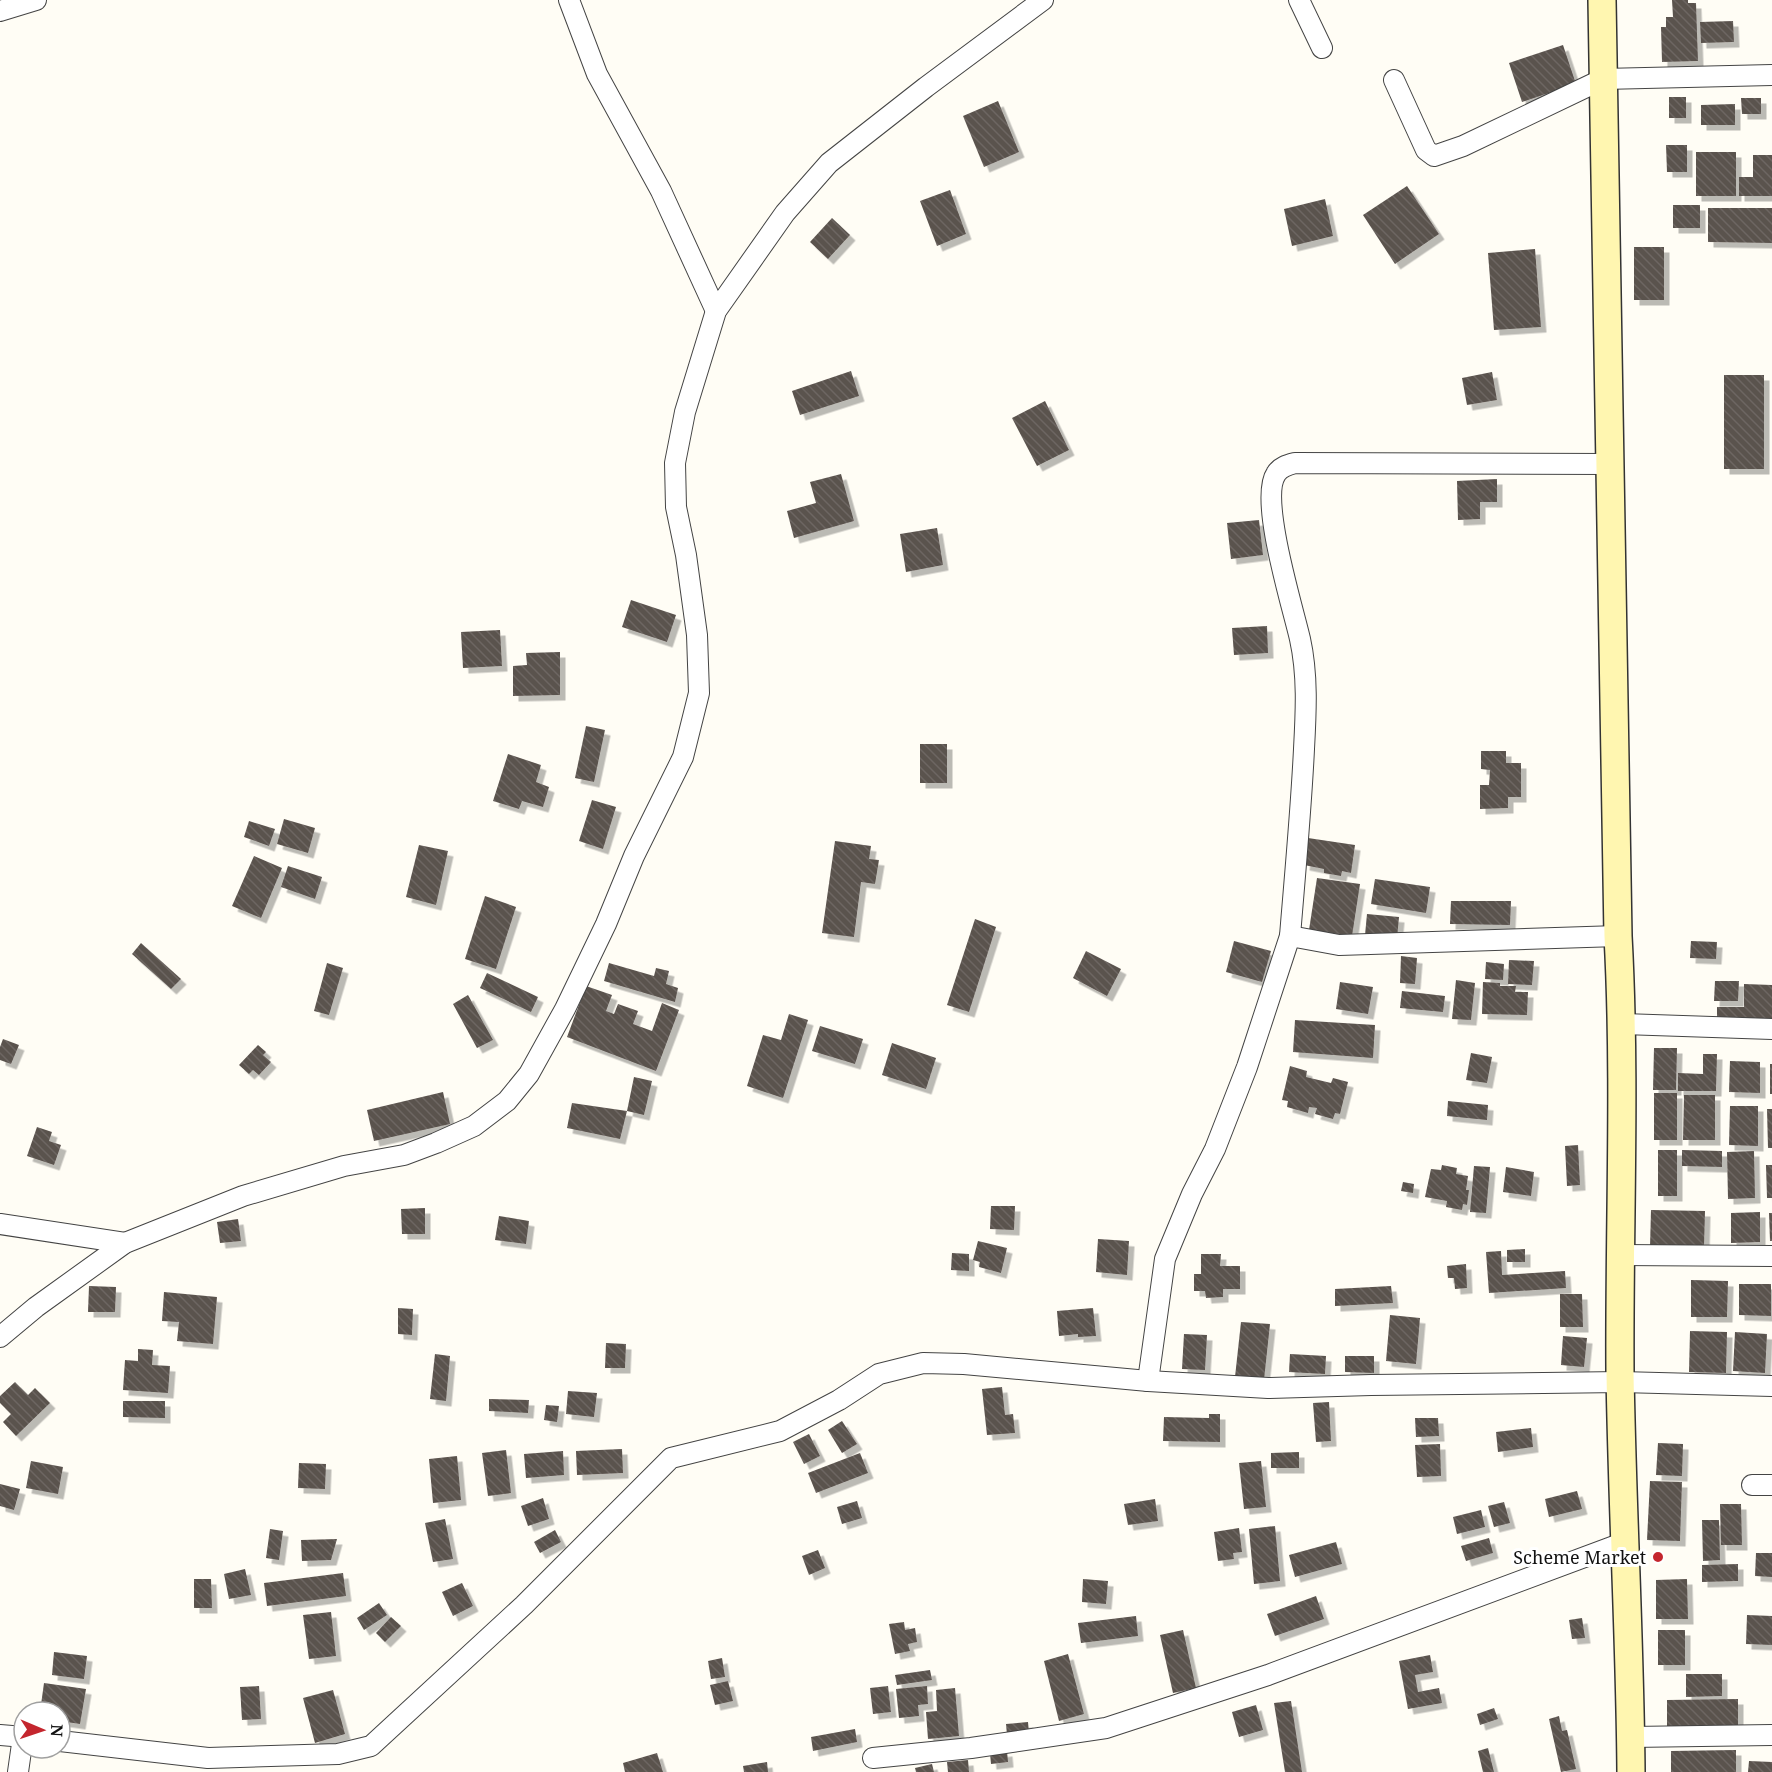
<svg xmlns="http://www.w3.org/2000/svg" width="1772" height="1772" font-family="'Noto Serif',serif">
<defs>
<pattern id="building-back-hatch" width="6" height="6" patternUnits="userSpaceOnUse" patternTransform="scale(1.5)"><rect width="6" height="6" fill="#5a524d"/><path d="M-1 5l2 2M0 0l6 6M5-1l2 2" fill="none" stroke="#6d6662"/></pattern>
<filter id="shadow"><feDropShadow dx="5.5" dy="5.5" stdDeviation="0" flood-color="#0004"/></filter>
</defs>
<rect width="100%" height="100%" fill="#fffdf5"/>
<g fill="url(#building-back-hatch)" filter="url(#shadow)">
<polygon points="1672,0 1688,0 1688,3 1696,3 1698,61 1662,62 1661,27 1666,27 1666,17 1673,17"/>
<polygon points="1733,21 1734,42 1701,43 1700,22"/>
<polygon points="1563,45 1576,84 1522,102 1509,63"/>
<rect x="1669" y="97" width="17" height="21"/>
<polygon points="1741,98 1761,98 1761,114 1742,114"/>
<polygon points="998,101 1019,152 984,167 963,116"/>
<polygon points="1735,104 1735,125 1701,125 1701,105"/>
<polygon points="1666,145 1687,145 1687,172 1667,172"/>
<rect x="1696" y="152" width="40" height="44"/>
<polygon points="1753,155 1772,155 1772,196 1739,196 1739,177 1753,177"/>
<polygon points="1407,186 1439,234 1395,264 1363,215"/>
<polygon points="950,190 966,234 937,246 920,201"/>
<polygon points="1325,199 1333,236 1292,246 1284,209"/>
<rect x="1673" y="205" width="27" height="23"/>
<polygon points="1708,208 1772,208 1772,243 1708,242"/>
<polygon points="832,218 850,235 828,259 810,242"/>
<rect x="1634" y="247" width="30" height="53"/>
<polygon points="1535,249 1541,327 1494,330 1488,253"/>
<polygon points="851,371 859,396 800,415 792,391"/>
<polygon points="1492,372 1497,400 1467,405 1462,378"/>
<rect x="1724" y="375" width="40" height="94"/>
<polygon points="1045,401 1069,450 1037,466 1012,418"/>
<polygon points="841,474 854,521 794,538 787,511 816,503 810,482"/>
<polygon points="1497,479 1497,502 1480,502 1480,519 1458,520 1457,481"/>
<polygon points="1259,520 1263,555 1231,559 1227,523"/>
<polygon points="937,528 943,565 906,572 900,534"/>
<polygon points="631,600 676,615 667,642 622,627"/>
<polygon points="1267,626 1268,653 1234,655 1232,628"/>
<polygon points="500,630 502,666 463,668 461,632"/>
<polygon points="560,652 560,695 513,696 513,666 527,665 526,653"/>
<polygon points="586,726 605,730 594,782 575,778"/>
<rect x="920" y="744" width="27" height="39"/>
<polygon points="1481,751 1506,751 1506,763 1521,763 1521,797 1508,797 1508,808 1480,809 1480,785 1489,785 1490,770 1481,769"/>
<polygon points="508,754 541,765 536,782 549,787 543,807 522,801 519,809 493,801"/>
<polygon points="592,800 616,807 603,849 579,841"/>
<polygon points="284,819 315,828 308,853 277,844"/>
<polygon points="249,821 275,829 269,846 244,837"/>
<polygon points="1308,838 1355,845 1351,873 1342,871 1341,876 1324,873 1324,869 1304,865"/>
<polygon points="835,841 871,846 869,859 879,860 875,884 861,882 854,937 822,933"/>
<polygon points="419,845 448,851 436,905 406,897"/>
<polygon points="254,856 282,868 261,918 232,906"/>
<polygon points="288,866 322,877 315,899 281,887"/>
<polygon points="1317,878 1360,884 1352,936 1309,930"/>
<polygon points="1375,879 1430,887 1426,913 1371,904"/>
<polygon points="485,896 516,907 496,969 465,959"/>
<polygon points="1451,901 1511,901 1510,925 1450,924"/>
<polygon points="1367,914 1399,917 1397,939 1365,935"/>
<polygon points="975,919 996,927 969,1012 947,1005"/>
<polygon points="1234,941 1271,951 1262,982 1226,972"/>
<polygon points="1691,941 1717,942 1716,959 1690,958"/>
<polygon points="141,943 181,979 171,989 132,954"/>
<polygon points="1086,951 1121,969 1107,996 1073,978"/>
<polygon points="1401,956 1417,958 1415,984 1400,983"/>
<polygon points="1509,960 1534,961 1532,985 1508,984"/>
<polygon points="1486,962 1504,964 1503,980 1485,979"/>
<polygon points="327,963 343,968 329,1015 314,1011"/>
<polygon points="609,963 654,976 656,968 669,971 666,984 678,988 675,1002 604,981"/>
<polygon points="487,973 538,997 531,1012 480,988"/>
<polygon points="1456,980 1475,983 1471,1020 1452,1019"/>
<polygon points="1715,981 1739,981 1738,1001 1714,1001"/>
<polygon points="1340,982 1373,987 1368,1014 1336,1009"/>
<polygon points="1483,982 1500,983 1500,986 1516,986 1515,992 1528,992 1527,1015 1482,1014"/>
<polygon points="1744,984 1772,985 1772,1025 1717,1023 1717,1007 1744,1007"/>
<polygon points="586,986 612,995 606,1011 614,1014 618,1004 638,1011 633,1024 652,1031 662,1003 679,1010 656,1071 567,1037"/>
<polygon points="1402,991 1445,996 1443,1012 1400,1008"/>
<polygon points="468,995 493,1040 477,1048 453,1004"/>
<polygon points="789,1014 808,1020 783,1098 747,1086 763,1035 781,1040"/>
<polygon points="1295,1020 1375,1025 1373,1058 1293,1052"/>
<polygon points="820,1026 863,1039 855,1064 812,1051"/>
<polygon points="3,1039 19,1045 11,1064 0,1060 0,1047"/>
<polygon points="892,1043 936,1058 926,1089 882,1075"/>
<polygon points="258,1045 266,1052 263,1055 271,1062 259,1075 253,1070 249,1074 239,1065"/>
<polygon points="1654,1048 1677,1048 1676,1090 1653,1090"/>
<polygon points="1471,1053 1492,1057 1487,1083 1466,1080"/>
<polygon points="1703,1054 1717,1054 1716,1091 1678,1091 1678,1073 1703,1074"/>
<polygon points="1730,1061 1760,1062 1760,1093 1729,1092"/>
<rect x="1770" y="1064" width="2" height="30"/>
<polygon points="1290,1066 1307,1071 1306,1077 1331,1083 1333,1078 1348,1082 1340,1114 1335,1113 1333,1119 1315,1114 1317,1108 1309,1107 1308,1113 1287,1107 1288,1101 1282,1100"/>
<polygon points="634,1077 652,1081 644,1115 627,1111 620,1139 567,1128 572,1103 627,1111"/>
<polygon points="443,1092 450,1124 374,1141 367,1110"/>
<rect x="1654" y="1093" width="23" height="47"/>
<polygon points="1684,1095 1715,1095 1715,1140 1683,1140"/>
<polygon points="1448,1101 1488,1105 1487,1120 1447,1116"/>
<polygon points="1730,1106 1758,1106 1758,1146 1729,1145"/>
<polygon points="1767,1109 1772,1109 1772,1148 1768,1148"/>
<polygon points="37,1127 52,1132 49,1141 61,1145 54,1165 27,1156"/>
<polygon points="1578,1145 1580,1185 1567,1186 1565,1146"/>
<rect x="1658" y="1150" width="19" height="46"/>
<polygon points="1682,1150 1722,1151 1722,1167 1682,1166"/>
<polygon points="1754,1151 1755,1198 1728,1199 1727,1152"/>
<polygon points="1442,1165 1457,1168 1456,1174 1468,1176 1466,1190 1469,1190 1467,1205 1463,1204 1462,1210 1446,1207 1447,1201 1425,1197 1431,1169 1441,1170"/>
<polygon points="1766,1165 1772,1165 1772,1198 1767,1198"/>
<polygon points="1474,1166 1490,1167 1486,1213 1470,1212"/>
<polygon points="1506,1167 1534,1172 1531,1196 1503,1192"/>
<polygon points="1403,1182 1414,1184 1413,1193 1401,1191"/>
<polygon points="991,1206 1015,1206 1014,1230 990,1229"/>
<polygon points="425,1208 425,1234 402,1234 401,1209"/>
<polygon points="1651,1210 1705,1211 1704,1247 1650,1247"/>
<polygon points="1760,1212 1760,1242 1731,1243 1731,1213"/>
<polygon points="1769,1213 1772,1213 1772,1241 1770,1241"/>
<polygon points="499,1216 529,1221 526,1244 495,1240"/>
<polygon points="238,1219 241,1241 220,1243 217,1222"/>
<polygon points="1098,1239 1129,1241 1127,1275 1096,1272"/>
<polygon points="978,1241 1007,1248 1001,1273 979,1267 980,1262 973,1260"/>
<polygon points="1525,1249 1525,1262 1507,1262 1507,1250"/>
<polygon points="1501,1251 1502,1275 1565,1271 1566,1288 1489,1293 1486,1252"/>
<polygon points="952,1253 969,1254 969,1271 951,1270"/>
<polygon points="1201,1254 1221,1254 1220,1266 1240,1266 1240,1289 1223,1289 1223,1297 1206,1298 1205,1291 1194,1291 1194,1274 1201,1274"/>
<polygon points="1466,1264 1467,1288 1455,1289 1454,1278 1448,1278 1447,1266"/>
<polygon points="1691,1280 1728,1281 1727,1317 1691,1317"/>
<polygon points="1739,1284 1771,1284 1771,1316 1739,1315"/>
<polygon points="89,1286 116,1287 115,1312 88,1312"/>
<polygon points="1391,1286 1393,1303 1335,1306 1335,1289"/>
<polygon points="164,1292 217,1297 213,1344 177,1341 179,1322 162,1321"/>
<polygon points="1560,1294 1582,1294 1583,1327 1560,1327"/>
<polygon points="398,1308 413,1309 412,1335 398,1334"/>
<polygon points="1093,1308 1096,1336 1078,1337 1078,1334 1059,1336 1057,1311"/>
<polygon points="1390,1315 1420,1318 1416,1364 1386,1361"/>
<polygon points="1241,1322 1270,1324 1264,1380 1235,1377"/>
<polygon points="1690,1331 1727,1332 1726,1373 1689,1372"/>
<polygon points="1735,1332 1767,1334 1765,1373 1733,1371"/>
<polygon points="1184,1334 1207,1335 1205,1370 1182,1369"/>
<polygon points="1563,1336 1587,1338 1584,1367 1561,1365"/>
<polygon points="606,1343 626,1344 625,1368 605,1368"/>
<polygon points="138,1349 153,1350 152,1365 170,1366 168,1393 123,1390 125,1360 138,1361"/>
<polygon points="435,1354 450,1356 446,1401 430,1399"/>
<polygon points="1290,1354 1326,1356 1325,1374 1289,1372"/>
<polygon points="1345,1356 1374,1356 1374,1373 1345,1372"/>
<polygon points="15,1382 28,1395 35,1388 50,1403 16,1436 3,1422 11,1414 0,1403 0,1396"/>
<polygon points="1002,1387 1005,1415 1013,1414 1015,1433 987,1435 982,1389"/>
<polygon points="568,1391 597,1393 594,1417 566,1414"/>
<polygon points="489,1399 529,1400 528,1413 489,1411"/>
<polygon points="123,1401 165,1401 165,1418 123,1417"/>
<polygon points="1329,1402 1331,1441 1316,1442 1313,1403"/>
<polygon points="546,1405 559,1406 557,1422 544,1420"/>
<polygon points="1209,1414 1220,1414 1220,1442 1163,1441 1164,1417 1209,1418"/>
<polygon points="1415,1418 1438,1418 1439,1436 1416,1437"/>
<polygon points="842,1421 857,1444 842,1453 828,1430"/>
<polygon points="1531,1428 1533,1447 1498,1452 1496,1432"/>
<polygon points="809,1434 820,1456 804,1464 793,1442"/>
<polygon points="1658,1443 1683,1444 1682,1476 1656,1475"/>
<polygon points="1440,1444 1441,1476 1417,1477 1415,1445"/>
<polygon points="622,1449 623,1473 577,1475 576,1451"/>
<polygon points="506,1450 511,1493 488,1496 482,1453"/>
<polygon points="563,1451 564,1475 526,1478 524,1454"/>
<polygon points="1299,1452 1299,1468 1271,1468 1271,1453"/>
<polygon points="860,1453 868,1473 816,1493 808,1473"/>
<polygon points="457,1456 461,1500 433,1503 429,1459"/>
<polygon points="31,1461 63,1467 58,1494 26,1488"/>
<polygon points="1261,1461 1266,1507 1244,1509 1239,1463"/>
<polygon points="299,1463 326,1464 325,1489 298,1488"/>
<polygon points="1650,1481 1682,1482 1680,1541 1647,1540"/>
<polygon points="0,1484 20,1489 14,1510 0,1506"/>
<polygon points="1577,1491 1582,1509 1549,1517 1545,1499"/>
<polygon points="543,1498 549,1519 528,1526 521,1506"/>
<polygon points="1155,1499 1158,1521 1128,1525 1124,1504"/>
<polygon points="857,1501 862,1518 842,1524 837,1507"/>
<polygon points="1504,1502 1510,1523 1494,1527 1488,1506"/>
<polygon points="1720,1504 1741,1504 1742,1545 1721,1545"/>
<polygon points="1481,1510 1485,1527 1457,1534 1453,1517"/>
<polygon points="445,1519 453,1559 433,1562 425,1523"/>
<polygon points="1702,1520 1719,1520 1720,1560 1703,1561"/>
<polygon points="1275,1526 1280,1581 1254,1584 1249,1529"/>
<polygon points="1239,1528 1242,1552 1233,1553 1234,1559 1218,1561 1214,1532"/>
<polygon points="270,1529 283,1531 279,1560 266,1558"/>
<polygon points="555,1530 561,1542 540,1553 534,1542"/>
<polygon points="1489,1538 1493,1553 1466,1561 1461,1546"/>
<polygon points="337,1539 331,1560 302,1561 301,1540"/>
<polygon points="1336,1542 1342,1564 1295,1577 1289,1555"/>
<polygon points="818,1550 825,1568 809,1575 802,1556"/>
<polygon points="1756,1553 1772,1553 1772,1577 1755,1576"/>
<polygon points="1738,1564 1738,1581 1702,1582 1702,1565"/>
<polygon points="245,1569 251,1595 229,1599 224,1574"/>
<polygon points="343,1573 346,1596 267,1606 264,1583"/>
<polygon points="194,1579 211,1579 212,1608 194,1608"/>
<polygon points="1083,1579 1108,1581 1106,1604 1082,1602"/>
<polygon points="1687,1579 1688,1619 1656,1619 1656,1580"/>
<polygon points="462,1583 473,1606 453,1616 442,1592"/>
<polygon points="1316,1596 1324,1619 1275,1636 1267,1614"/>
<polygon points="379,1603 387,1615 364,1630 357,1618"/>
<polygon points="331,1612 336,1656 309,1659 303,1615"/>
<polygon points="1747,1615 1772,1616 1772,1645 1746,1644"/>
<polygon points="1136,1616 1138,1636 1081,1643 1078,1623"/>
<polygon points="391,1617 401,1626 385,1642 376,1633"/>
<polygon points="1582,1618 1585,1638 1572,1639 1569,1620"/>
<polygon points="904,1622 905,1630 915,1628 917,1642 908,1644 910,1651 895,1654 889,1624"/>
<polygon points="1183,1630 1196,1688 1173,1693 1160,1635"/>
<rect x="1658" y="1630" width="27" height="35"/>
<polygon points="54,1652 87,1656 84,1679 52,1675"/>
<polygon points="1068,1654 1084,1714 1059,1721 1044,1661"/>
<polygon points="1430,1655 1433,1672 1415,1675 1418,1692 1439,1688 1442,1703 1408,1709 1399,1661"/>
<polygon points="722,1658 725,1677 711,1679 708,1661"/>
<polygon points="930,1670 932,1680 897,1685 895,1675"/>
<polygon points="1686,1674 1722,1674 1722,1696 1686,1697"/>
<polygon points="728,1681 733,1701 715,1705 710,1685"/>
<polygon points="44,1683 86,1689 80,1724 60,1721 60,1712 40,1712"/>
<polygon points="259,1686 261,1719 242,1720 240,1687"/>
<polygon points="888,1686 891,1712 873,1714 870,1688"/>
<polygon points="927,1686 928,1704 918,1705 919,1716 899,1718 896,1689"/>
<polygon points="955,1688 959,1736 928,1739 926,1712 937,1711 936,1690"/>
<polygon points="333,1690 345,1734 315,1743 303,1698"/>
<polygon points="1738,1699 1738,1727 1667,1728 1667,1700"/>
<polygon points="1291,1701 1302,1772 1285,1772 1274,1703"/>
<polygon points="1256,1705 1263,1730 1239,1737 1232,1712"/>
<polygon points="1494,1708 1498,1719 1480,1725 1477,1714"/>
<polygon points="1559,1716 1562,1731 1567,1730 1576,1769 1561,1772 1549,1719"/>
<polygon points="1028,1722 1029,1733 1007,1735 1006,1724"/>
<polygon points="855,1729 857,1742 813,1751 811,1737"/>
<polygon points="1488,1748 1494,1772 1483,1772 1478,1751"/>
<polygon points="1736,1750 1736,1772 1671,1772 1671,1751"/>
<polygon points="1007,1751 1008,1762 991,1764 990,1753"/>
<polygon points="657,1753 663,1772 625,1772 623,1763"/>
<polygon points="968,1760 969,1772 948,1772 947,1762"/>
<polygon points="1749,1761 1772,1762 1772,1772 1748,1772"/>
<polygon points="767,1762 768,1772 744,1772 743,1766"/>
<polygon points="932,1764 934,1772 916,1772 915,1768"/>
</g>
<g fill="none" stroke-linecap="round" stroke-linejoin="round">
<g stroke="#444" stroke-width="22">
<g id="street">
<polyline points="569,0 597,74 661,191 716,311"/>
<polyline points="1299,0 1322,48"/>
<polyline points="0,11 36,0"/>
<polyline points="1394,80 1426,150 1434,156 1463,146 1603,79 1772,75"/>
<path d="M1290 936C1295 874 1301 811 1304 749 1306 712 1308 675 1300 639 1293 608 1259 499 1276 474 1280 467 1287 465 1295 463L1609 464"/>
<polyline points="1623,1024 1772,1029"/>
<polyline points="0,1224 125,1243"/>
<polyline points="1619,1255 1772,1256"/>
<polyline points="0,1337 36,1307 125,1243 243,1196 344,1166 404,1155 436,1143 474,1126 507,1101 529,1074 565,1009 606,924 634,856 683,757 699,693 697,635 686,555 676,507 675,463 685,412 716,311 785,213 829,163 926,87 1043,0"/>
<polyline points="1148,1381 1165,1259 1192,1194 1215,1149 1247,1067 1290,936 1339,945 1618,936"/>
<polyline points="1752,1485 1772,1485"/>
<polyline points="0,1735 24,1737"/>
<polyline points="1631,1737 1772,1735"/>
<polyline points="60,1741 208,1758 338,1754 371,1746 524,1605 671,1458 780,1431 839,1400 879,1374 923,1363 964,1364 1148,1381 1268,1388 1371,1385 1621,1382 1772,1386"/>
<polyline points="873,1758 971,1748 1106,1728 1268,1675 1625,1542"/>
<polyline points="18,1772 23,1737"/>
</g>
</g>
<g stroke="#333" stroke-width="30">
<path id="secondary" d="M1602 0 1618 936C1626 1081 1619 1227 1620 1372 1622 1505 1630 1639 1631 1772"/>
</g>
<use href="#street" stroke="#fff" stroke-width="20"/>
<use href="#secondary" stroke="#fff6b0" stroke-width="27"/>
</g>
<circle fill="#c4262e" stroke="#fff" stroke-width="2" cx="1658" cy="1557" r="6"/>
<g text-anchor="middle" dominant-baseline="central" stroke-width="6" stroke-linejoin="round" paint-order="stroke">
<g font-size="18" fill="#111" stroke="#fff" text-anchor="end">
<text x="1646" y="1557">Scheme Market</text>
</g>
</g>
<g transform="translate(42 1730) rotate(92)"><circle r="28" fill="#ffffff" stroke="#a0a0a0" stroke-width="1.5"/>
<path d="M0-4.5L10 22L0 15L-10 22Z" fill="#c4262e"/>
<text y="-9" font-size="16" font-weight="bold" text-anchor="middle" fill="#111111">N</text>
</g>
</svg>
